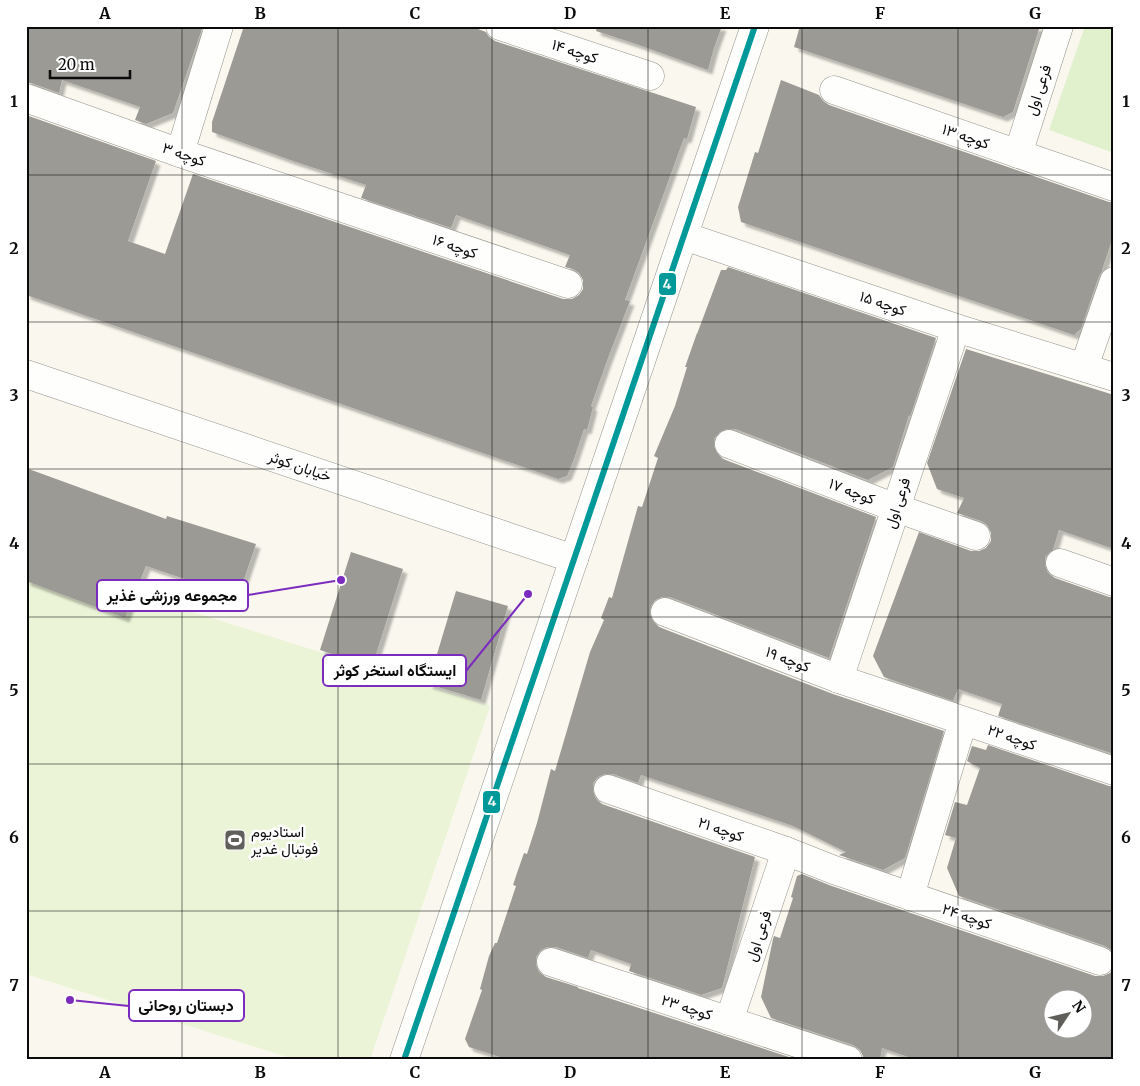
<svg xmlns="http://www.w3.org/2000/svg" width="1140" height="1086" font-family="Merriweather,Vazirmatn,serif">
<defs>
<filter id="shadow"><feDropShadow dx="4.5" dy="4.5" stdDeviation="1" flood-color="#0004"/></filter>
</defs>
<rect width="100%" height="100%" fill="#faf8ee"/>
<polygon fill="#e1f0cd" points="1085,26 1114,26 1114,153 1049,130"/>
<polygon fill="#ebf4d7" points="26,581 125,618 136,594 490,706 370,1060 296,1060 26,974"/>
<g fill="#9c9a94" fill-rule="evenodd" filter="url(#shadow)">
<polygon points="26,26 203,26 173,113 146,124 135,120 140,107 62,80 59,93 31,83 26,83"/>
<polygon points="244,26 470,26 486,32 489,37 495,41 696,107 687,139 684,138 625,300 630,301 608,358 591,406 593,407 587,430 584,429 574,459 567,476 558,479 26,295 26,115 156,161 128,241 165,254 193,174 563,299 572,299 579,295 583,289 583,280 579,273 573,269 565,267 570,255 456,215 451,228 361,198 366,185 293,161 212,132 212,122"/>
<polygon points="597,26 722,26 714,48 708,70 636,44 596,31"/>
<polygon points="800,26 1040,26 1013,112 1003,117 794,47"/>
<polygon points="781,80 819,95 823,101 829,105 1109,202 1114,202 1114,234 1102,270 1103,270 1099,276 1081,329 1074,335 741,222 738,207 755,152 758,153"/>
<polygon points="728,267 936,338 910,417 909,415 893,467 868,480 735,429 727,429 720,432 714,439 714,446 717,453 723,459 876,517 829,658 670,597 662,597 655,600 651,606 650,614 653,621 659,627 833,694 944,731 905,858 883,870 839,855 846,852 793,826 641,775 638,783 613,774 605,774 598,777 593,783 593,791 596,799 602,804 755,857 722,988 701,995 629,971 631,964 591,950 588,958 556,947 547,947 541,950 536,957 536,965 539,972 546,977 578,987 578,988 789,1057 788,1060 509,1060 469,1047 465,1039 482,990 480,989 489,956 495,943 497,943 516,886 513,885 517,873 524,853 527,854 537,823 551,769 555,771 590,652 604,620 601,618 609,597 612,598 638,506 642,507 658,458 654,456 675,406 687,367 685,367 697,333 697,334 721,270 726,270"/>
<polygon points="966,349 1114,395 1114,549 1059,530 1053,550 1050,552 1045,557 1045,565 1048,573 1055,578 1109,597 1114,597 1114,754 998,716 1002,704 958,689 953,701 884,677 873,656 919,532 971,551 979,551 986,548 991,541 991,533 987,525 981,521 957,513 964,498 937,489 927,463"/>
<polygon points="26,468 166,519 167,516 256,544 238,597 146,566 125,618 26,581"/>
<polygon points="351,552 403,569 372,667 320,650"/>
<polygon points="456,591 508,606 481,700 428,684"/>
<polygon points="988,745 1109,786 1114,786 1114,955 1111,950 1105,946 959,896 947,868 956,838 945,835 955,802 967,805 980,768 967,761 972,746 986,750"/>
<path d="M802 874 829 885 1095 976H1103L1110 973 1114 968V1060H917L882 1048 880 1060H863V1056L860 1050 853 1045 771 1018 761 997 773 939 774 936 780 938 793 898 791 897 797 876ZM1052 998H1082V1028H1052Z"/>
</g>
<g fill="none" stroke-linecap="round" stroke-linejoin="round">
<g stroke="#93928d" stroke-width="29">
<g id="minor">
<polyline points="500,26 650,76"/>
<polyline points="834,90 1114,187"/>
<polyline points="26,98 180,153 568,284"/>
<polyline points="180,153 219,26"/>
<polyline points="1018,154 1059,26"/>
<polyline points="684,236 956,328 1114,377"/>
<polyline points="1084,367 1114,281"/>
<polyline points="26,374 574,559"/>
<polyline points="729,444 896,508 976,536"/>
<polyline points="1060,563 1114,582"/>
<polyline points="665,612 839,679 1114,771"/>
<polyline points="839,679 956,328"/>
<polyline points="608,789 786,851 834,870 1100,961"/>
<polyline points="910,896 963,721"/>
<polyline points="551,962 848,1060"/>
<polyline points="729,1021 786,851"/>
<polyline points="404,1060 660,305 755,26"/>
</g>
</g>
<use href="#minor" stroke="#fefefc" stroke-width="28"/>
<g stroke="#fff" stroke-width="10">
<polyline id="bus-1" points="404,1060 755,26"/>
</g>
<use href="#bus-1" stroke="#099" stroke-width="6"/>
</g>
<path fill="none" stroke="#0b0b0b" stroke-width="1" stroke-opacity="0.55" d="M182 26V1060M338 26V1060M492 26V1060M648 26V1060M802 26V1060M958 26V1060M26 175H1114M26 322H1114M26 469H1114M26 617H1114M26 764H1114M26 911H1114"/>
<defs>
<g id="stadium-square" transform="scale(1.125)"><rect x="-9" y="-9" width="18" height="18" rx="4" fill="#5f5e5a" stroke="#fff"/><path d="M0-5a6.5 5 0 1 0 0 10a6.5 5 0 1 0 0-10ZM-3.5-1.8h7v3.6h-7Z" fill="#fff"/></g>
</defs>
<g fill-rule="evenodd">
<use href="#stadium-square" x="235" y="840"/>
</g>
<g text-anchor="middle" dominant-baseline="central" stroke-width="5" stroke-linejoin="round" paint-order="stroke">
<g font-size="15" fill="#0b0b0b" stroke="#fff">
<text transform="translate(575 51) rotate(18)">کوچه ۱۴</text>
<text transform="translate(1038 90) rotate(-72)">فرعی اول</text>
<text transform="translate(966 136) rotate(19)">کوچه ۱۳</text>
<text transform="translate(184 154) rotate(19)">کوچه ۳</text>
<text transform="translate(455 246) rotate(19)">کوچه ۱۶</text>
<text transform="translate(883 303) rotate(19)">کوچه ۱۵</text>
<text transform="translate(300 466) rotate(19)">خیابان کوثر</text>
<text transform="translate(852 491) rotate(21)">کوچه ۱۷</text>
<text transform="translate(897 503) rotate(-72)">فرعی اول</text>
<text transform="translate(788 659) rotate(21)">کوچه ۱۹</text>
<text transform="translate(1012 737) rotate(19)">کوچه ۲۲</text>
<text transform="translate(721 829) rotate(19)">کوچه ۲۱</text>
<text transform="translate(967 916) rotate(19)">کوچه ۲۴</text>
<text transform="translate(758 936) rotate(-72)">فرعی اول</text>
<text transform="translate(687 1007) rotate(18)">کوچه ۲۳</text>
</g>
<g font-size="15" fill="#0b0b0b" stroke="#fff" text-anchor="start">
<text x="251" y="831">استادیوم<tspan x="251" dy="17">فوتبال غدیر</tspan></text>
</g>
</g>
<path fill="none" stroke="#7b2cbf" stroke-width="2" d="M341 580L248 595M528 594L466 671M70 1000L129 1006"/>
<g fill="#7b2cbf" stroke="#fff" stroke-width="2">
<circle cx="341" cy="580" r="5"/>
<circle cx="528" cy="594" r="5"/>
<circle cx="70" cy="1000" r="5"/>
</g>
<g fill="#fff" stroke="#7b2cbf" stroke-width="2">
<rect x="97" y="580" width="151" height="31" rx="5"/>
<rect x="323" y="655" width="143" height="31" rx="5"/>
<rect x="129" y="990" width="115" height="31" rx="5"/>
</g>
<g font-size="16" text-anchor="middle" font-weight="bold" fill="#0b0b0b">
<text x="172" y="601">مجموعه ورزشی غذیر</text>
<text x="395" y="676">ایستگاه استخر کوثر</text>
<text x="186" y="1011">دبستان روحانی</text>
</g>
<g stroke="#fff" stroke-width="2">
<rect x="658" y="272" width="19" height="24" rx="5" fill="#099"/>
<rect x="482" y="790" width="19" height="24" rx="5" fill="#099"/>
</g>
<g font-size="14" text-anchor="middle" font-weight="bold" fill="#fff">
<text x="667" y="289">4</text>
<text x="492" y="806">4</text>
</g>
<rect width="1140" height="1086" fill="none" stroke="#ffffff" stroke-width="55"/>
<g transform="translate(1068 1014) rotate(55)"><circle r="24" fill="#ffffff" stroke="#9d9d9d"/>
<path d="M0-4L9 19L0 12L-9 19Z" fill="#5f5e5a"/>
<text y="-8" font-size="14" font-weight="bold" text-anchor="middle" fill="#0b0b0b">N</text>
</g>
<path d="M50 70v8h80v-8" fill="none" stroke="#0b0b0b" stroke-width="2.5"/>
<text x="58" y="70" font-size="15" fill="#0b0b0b" stroke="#ffffff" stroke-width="4" paint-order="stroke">20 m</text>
<rect x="28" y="28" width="1084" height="1030" fill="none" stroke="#0b0b0b" stroke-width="2"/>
<g font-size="16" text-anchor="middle" font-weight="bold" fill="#0b0b0b">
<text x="105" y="19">A</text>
<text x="260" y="19">B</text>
<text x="415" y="19">C</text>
<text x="570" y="19">D</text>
<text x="725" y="19">E</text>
<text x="880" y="19">F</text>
<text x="1035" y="19">G</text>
<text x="14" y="107">1</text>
<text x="1126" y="107">1</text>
<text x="14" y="254">2</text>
<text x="1126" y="254">2</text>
<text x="14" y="401">3</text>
<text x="1126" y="401">3</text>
<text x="14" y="549">4</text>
<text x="1126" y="549">4</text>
<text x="14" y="696">5</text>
<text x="1126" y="696">5</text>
<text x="14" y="843">6</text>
<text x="1126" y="843">6</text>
<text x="14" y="991">7</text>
<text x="1126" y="991">7</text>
<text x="105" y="1078">A</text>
<text x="260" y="1078">B</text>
<text x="415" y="1078">C</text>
<text x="570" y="1078">D</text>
<text x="725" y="1078">E</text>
<text x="880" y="1078">F</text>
<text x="1035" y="1078">G</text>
</g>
</svg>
